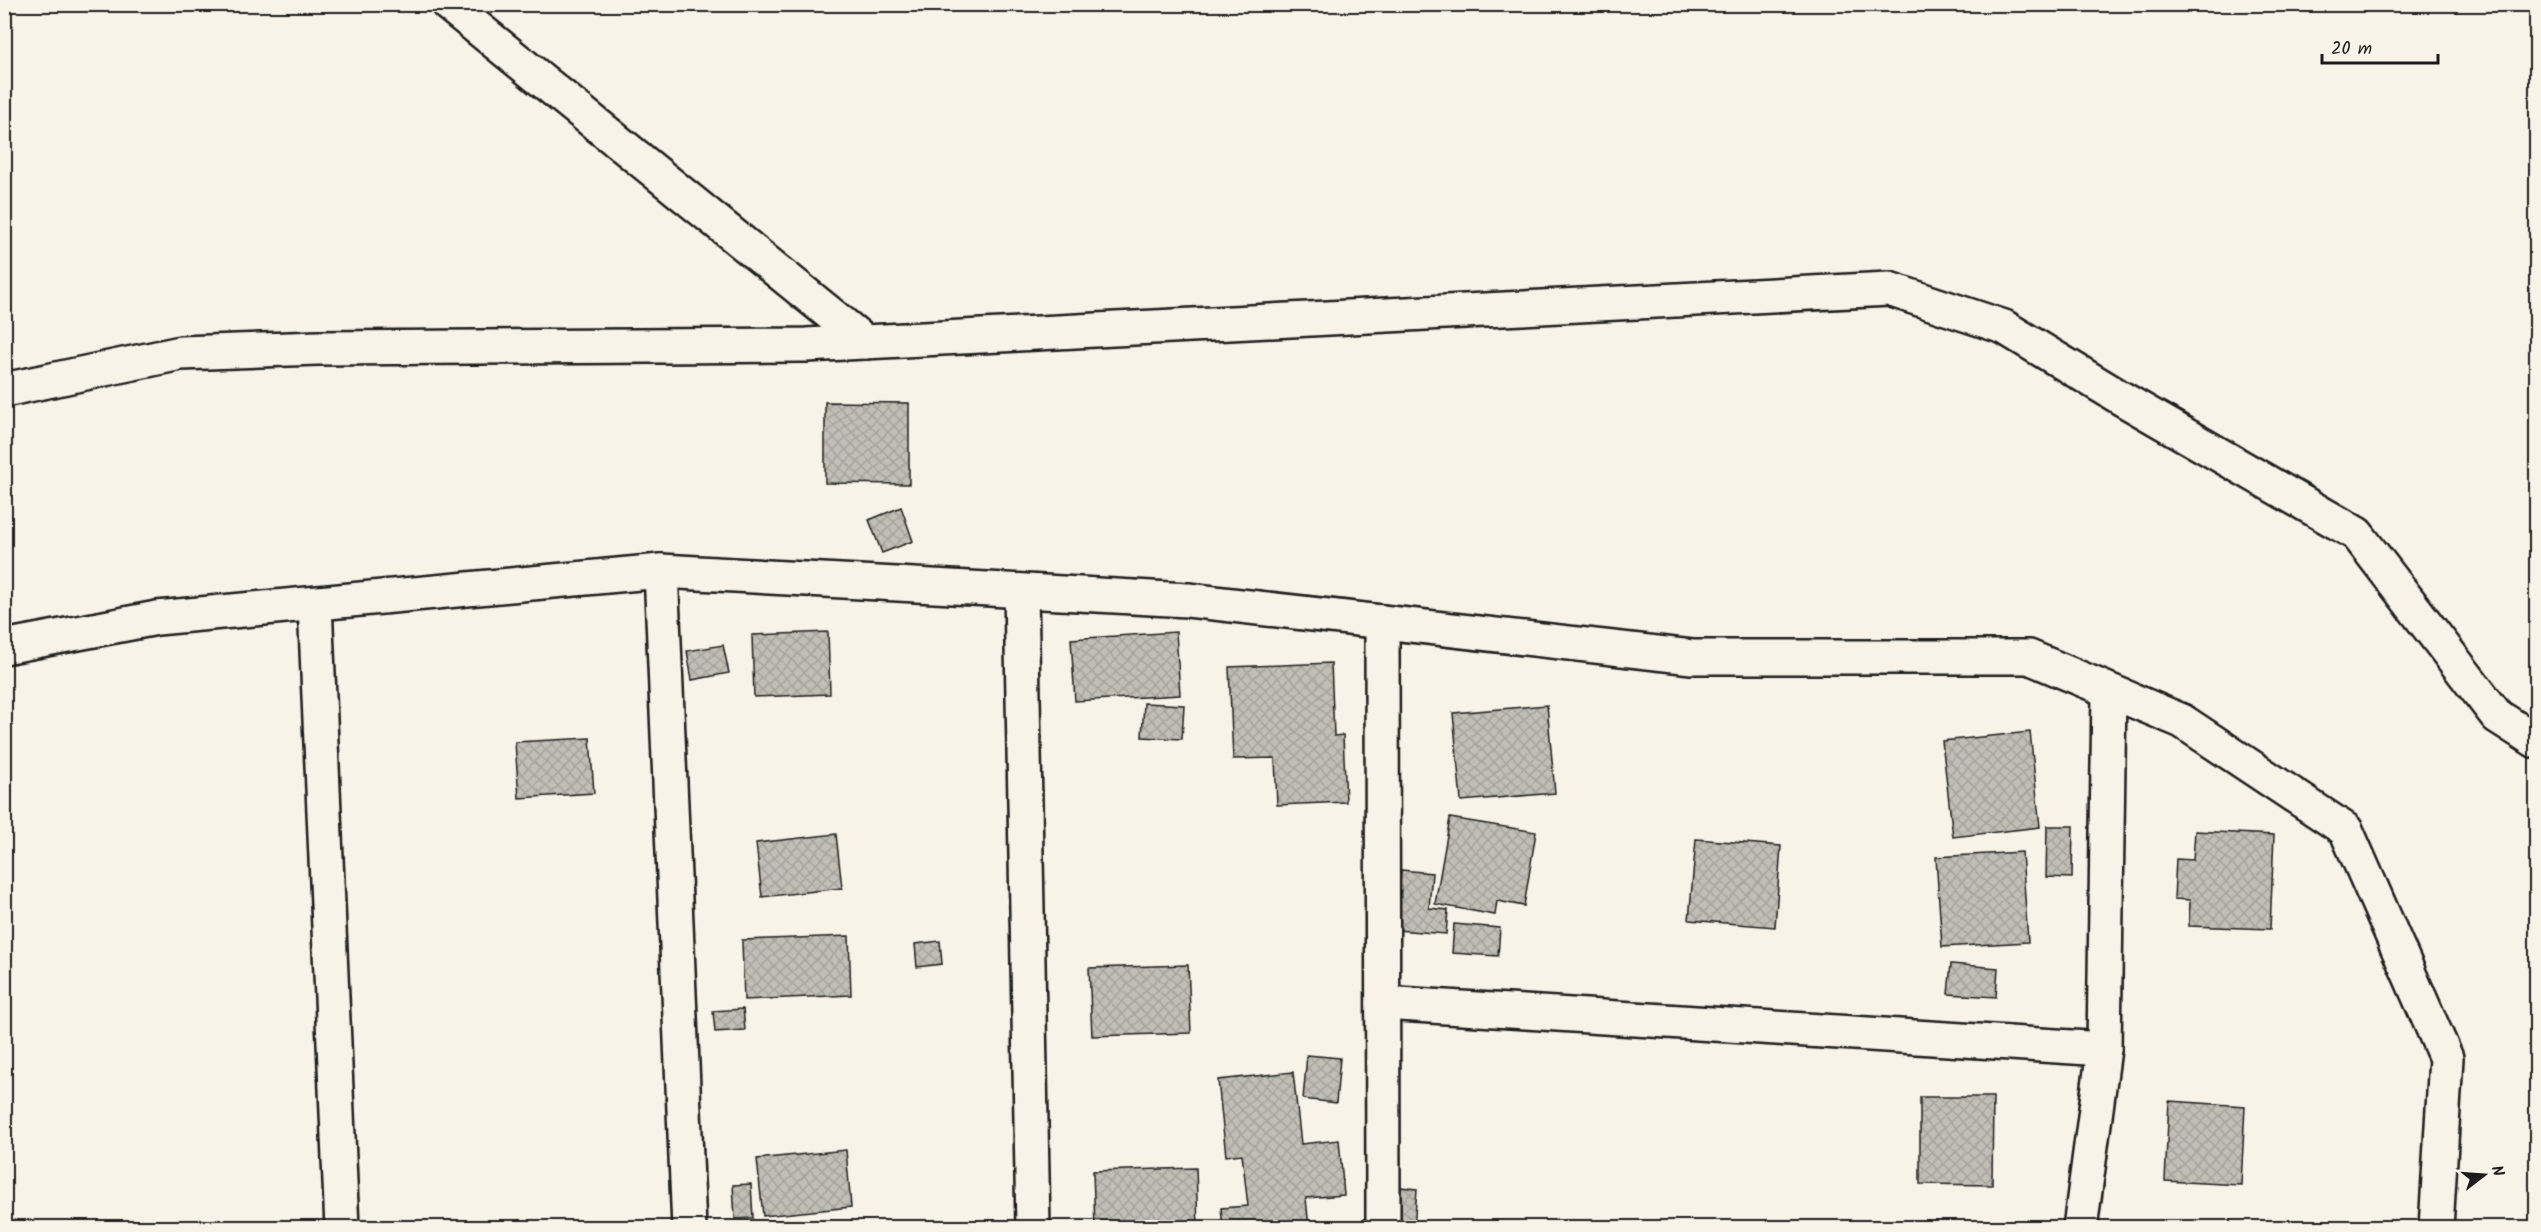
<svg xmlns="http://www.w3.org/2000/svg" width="2541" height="1232" font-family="Kalam,sans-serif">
<defs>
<pattern id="building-cross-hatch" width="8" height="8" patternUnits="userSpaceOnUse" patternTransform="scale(1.5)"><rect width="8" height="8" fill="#c0beb5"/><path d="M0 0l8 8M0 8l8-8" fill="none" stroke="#a4a39b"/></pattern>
</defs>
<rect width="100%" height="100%" fill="#f7f3e8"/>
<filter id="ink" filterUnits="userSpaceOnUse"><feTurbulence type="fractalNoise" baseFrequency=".0167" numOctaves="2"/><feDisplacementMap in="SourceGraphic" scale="12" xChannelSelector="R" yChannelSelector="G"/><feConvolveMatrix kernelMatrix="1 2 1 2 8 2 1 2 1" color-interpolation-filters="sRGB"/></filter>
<g filter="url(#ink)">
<g fill="url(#building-cross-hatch)" stroke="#1c1c1c" stroke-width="1.5">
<polygon points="825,402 909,403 909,484 825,483"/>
<polygon points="901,507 913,541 882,553 869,520"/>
<polygon points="828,632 830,694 754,697 752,635"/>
<polygon points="1176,632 1180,695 1075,701 1071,639"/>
<polygon points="723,645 729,673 692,680 687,651"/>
<polygon points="1331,663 1334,736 1343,735 1346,802 1277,805 1275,758 1233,759 1229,667"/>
<polygon points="1144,703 1184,705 1182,739 1142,737"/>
<polygon points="1547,705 1555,793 1461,801 1453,713"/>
<polygon points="2030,732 2040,827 1953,837 1942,741"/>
<polygon points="590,738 594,793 519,798 515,742"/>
<polygon points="1450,818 1536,832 1524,906 1497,901 1495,915 1435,904"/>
<polygon points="2047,826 2073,826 2072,878 2046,877"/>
<polygon points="2195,831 2274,835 2270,929 2189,926 2190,900 2174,899 2176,859 2193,860"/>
<polygon points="836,834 842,888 762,897 756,843"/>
<polygon points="1696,839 1781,846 1775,927 1689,920"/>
<polygon points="2022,852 2028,942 1942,947 1936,857"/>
<polygon points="1401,870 1432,873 1429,908 1448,910 1446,934 1397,930"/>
<polygon points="1454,924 1500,928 1498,956 1452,953"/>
<polygon points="849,936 851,995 744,1000 742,940"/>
<polygon points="940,941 942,964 917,967 915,944"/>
<polygon points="1951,964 1998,968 1996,997 1948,994"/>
<polygon points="1188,965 1191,1033 1092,1036 1089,968"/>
<polygon points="743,1009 745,1030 715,1032 713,1011"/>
<polygon points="2536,1012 2536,1102 2531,1103 2529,1013"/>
<polygon points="1307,1055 1340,1058 1336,1103 1303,1099"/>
<polygon points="1293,1072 1301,1144 1339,1140 1344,1195 1306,1198 1309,1228 1223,1228 1221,1208 1248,1206 1242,1154 1226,1156 1218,1080"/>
<polygon points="1920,1097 1993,1097 1992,1185 1920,1184"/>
<polygon points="2169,1101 2245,1106 2241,1185 2165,1181"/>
<polygon points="846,1150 851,1207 763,1216 757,1159"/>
<polygon points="1196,1168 1198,1228 1095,1228 1093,1171"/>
<polygon points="751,1184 753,1218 735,1219 733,1185"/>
<polygon points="1393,1186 1417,1189 1414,1228 1389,1228"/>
</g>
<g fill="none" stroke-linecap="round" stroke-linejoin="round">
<g stroke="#1c1c1c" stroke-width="38">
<g id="minor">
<polyline points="448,4 865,342"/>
<polyline points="661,571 689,1228"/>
<polyline points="1021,591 1033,1228"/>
<polyline points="315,604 342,1228"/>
<polyline points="1382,622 1383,1228"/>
<polyline points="4,647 157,618 661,571 1188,600 1692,657 2029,657 2182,721 2346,830 2446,1058 2436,1228"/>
<polyline points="1383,1003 2104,1049"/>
<polyline points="2080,1228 2104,1049 2109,691"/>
</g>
</g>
<g stroke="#1c1c1c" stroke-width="38">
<polyline id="tertiary" points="4,390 181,353 318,348 806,345 1889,289 2004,327 2121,398 2357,534 2497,716 2536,741"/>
</g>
<use href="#minor" stroke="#f7f3e8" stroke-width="33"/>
<use href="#tertiary" stroke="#f7f3e8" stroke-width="33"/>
</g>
</g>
<rect width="2541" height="1232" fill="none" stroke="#f7f3e8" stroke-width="24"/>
<rect x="12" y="12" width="2517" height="1208" fill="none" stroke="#1c1c1c" stroke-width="2" filter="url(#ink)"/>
<g transform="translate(2484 1175) rotate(73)" stroke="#f7f3e8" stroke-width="4.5" paint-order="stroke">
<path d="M0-4.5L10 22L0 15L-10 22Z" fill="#1c1c1c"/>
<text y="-9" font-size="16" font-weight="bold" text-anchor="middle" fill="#1c1c1c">N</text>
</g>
<path d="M2322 54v9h116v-9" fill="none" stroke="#1c1c1c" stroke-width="3"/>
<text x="2331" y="54" font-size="18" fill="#1c1c1c" stroke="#f7f3e8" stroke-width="4.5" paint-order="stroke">20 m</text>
</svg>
